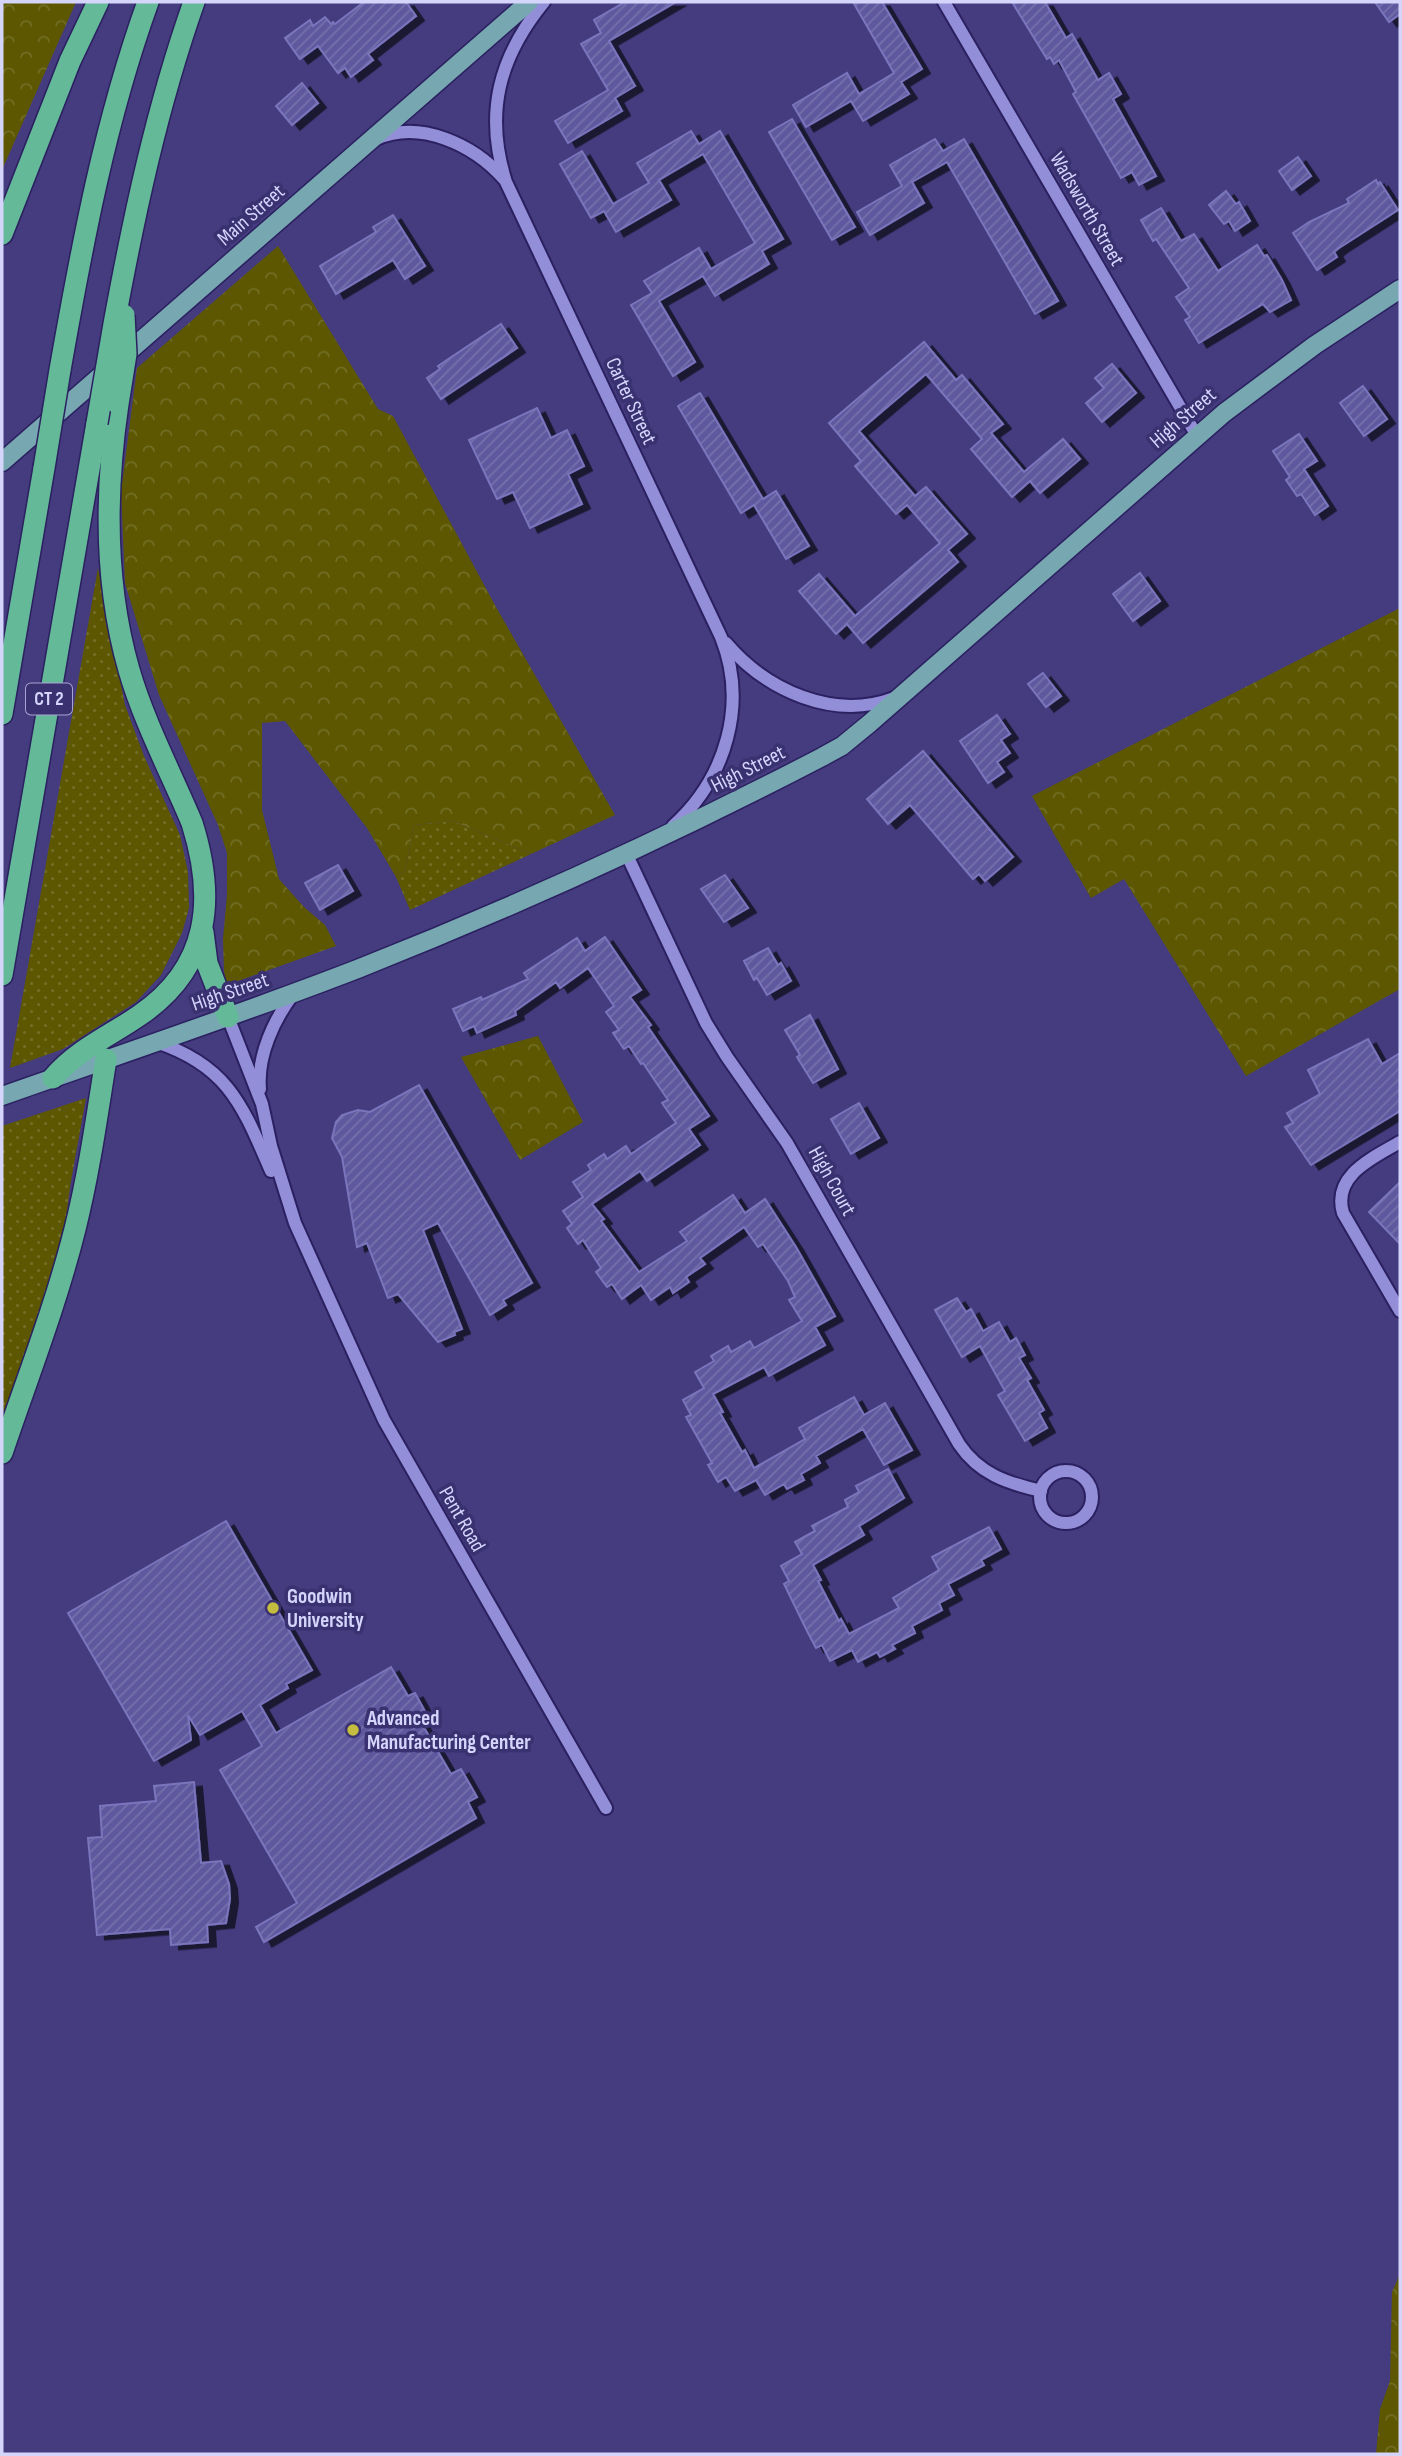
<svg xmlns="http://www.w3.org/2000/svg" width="1402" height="2456" font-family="'Sofia Sans Condensed',sans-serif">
<defs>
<pattern id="grass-dots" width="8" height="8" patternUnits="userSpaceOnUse" patternTransform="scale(1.75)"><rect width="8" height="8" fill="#5c5700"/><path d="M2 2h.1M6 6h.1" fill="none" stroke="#726e26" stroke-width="1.8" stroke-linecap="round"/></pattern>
<pattern id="forest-crowns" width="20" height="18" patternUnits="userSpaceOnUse" patternTransform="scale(1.75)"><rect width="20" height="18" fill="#5c5700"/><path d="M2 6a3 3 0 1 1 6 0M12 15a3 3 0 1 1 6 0" fill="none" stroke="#726e26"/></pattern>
<pattern id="building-hatch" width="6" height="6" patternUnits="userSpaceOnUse" patternTransform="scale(1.75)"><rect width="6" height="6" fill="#5f599e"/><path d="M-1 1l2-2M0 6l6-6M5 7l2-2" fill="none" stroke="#7570ac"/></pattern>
<filter id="shadow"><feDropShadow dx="8" dy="4.5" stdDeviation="0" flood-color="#0009"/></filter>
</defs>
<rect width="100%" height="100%" fill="#443c7e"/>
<g fill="url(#grass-dots)">
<polygon points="98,568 125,705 144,756 180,835 188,872 189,908 182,933 161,975 136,1002 63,1049 10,1068"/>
<polygon points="453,821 531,854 410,910 396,877 405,871 414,825"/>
<polygon points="86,1098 71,1181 60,1260 2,1429 2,1126"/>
</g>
<g fill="url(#forest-crowns)">
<polygon points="2,2 76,2 2,170"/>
<polygon points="278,246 378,409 393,416 496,607 615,815 531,854 453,821 414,825 405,871 396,877 367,828 285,721 262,723 262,810 279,879 304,907 325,925 336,946 227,985 224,971 223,939 227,895 227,853 218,825 159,695 125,583 121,492 137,368"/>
<polygon points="1400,608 1400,989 1246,1076 1124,879 1091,898 1032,796"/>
<polygon points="538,1036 583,1122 520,1160 461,1057"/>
<polygon points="1400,2274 1400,2454 1376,2454 1380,2409 1390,2381 1392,2292"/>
</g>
<g fill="url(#building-hatch)" stroke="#7a75bc" stroke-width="2" filter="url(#shadow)">
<polygon points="364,2 406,2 416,16 368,54 373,60 351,77 345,68 338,73 318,46 300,59 285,38 310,20 313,26 325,17 331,24 333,22 335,24"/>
<polygon points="625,2 676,2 609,41 635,86 615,98 622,111 568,143 555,121 608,90 581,44 601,33 594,20"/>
<polygon points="853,2 882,2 922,69 901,82 909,94 863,121 851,101 806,127 793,105 847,73 859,94 894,73"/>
<polygon points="1012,2 1045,2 1066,38 1072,34 1098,80 1109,73 1121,94 1113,99 1156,176 1139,185 1132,172 1121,178 1073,94 1076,92 1059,60 1054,64 1050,57 1047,59"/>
<polygon points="1375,2 1400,2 1400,14 1389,22"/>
<polygon points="302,83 318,103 292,125 276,106"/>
<polygon points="792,119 855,227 832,240 769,132"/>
<polygon points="691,131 699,144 720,131 783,239 762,251 769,264 715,296 703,276 659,301 695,362 673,376 631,305 652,293 644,281 699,248 711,269 755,243 703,154 659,180 671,200 616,232 604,211 591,218 560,164 582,151 613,204 649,183 637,163"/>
<polygon points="935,139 943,151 964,139 1058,301 1035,314 947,162 912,182 924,203 870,235 857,212 902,186 890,165"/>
<polygon points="1298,157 1311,176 1292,190 1279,171"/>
<polygon points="1376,180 1378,184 1380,182 1398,210 1339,248 1334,252 1337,257 1317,270 1293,233 1309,222 1349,203 1347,199"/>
<polygon points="1226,191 1236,204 1239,202 1250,221 1235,231 1229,221 1224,224 1209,205"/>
<polygon points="1161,208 1181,241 1194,234 1218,271 1257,245 1264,256 1267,255 1282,280 1291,300 1270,312 1263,304 1199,343 1185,320 1190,317 1176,297 1189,288 1156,239 1153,241 1141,220"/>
<polygon points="393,215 425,266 405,279 393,260 336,294 320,266 376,232 373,227"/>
<polygon points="501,324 517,348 441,399 427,378 440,369 438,366"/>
<polygon points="924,342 956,380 962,375 1003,424 991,433 1024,472 1063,439 1080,459 1040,493 1030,481 1012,497 971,449 982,439 926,374 859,431 915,496 926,487 967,534 948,550 958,562 863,643 847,624 836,634 799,591 819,574 855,616 940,543 907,505 896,514 855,466 861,461 829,423"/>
<polygon points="1112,364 1136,393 1102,422 1086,403 1104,388 1095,378"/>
<polygon points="1363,386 1387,419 1364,436 1340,403"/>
<polygon points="700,393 763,499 776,491 809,546 786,559 754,505 741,513 678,406"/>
<polygon points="537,408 551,438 567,430 584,466 568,474 582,504 530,528 513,492 497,499 469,440"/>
<polygon points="1299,434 1317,461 1304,469 1328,506 1315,515 1301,494 1297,496 1286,480 1290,477 1273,451"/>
<polygon points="1140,573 1160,601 1133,621 1113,594"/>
<polygon points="1043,673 1061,696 1046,707 1028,684"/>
<polygon points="997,715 1010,734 1001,740 1010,753 997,762 1004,772 988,783 960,741"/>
<polygon points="923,751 1013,857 985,881 979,874 973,879 910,805 888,824 867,799"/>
<polygon points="338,865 353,891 320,910 305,883"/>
<polygon points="725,875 748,908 724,922 701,889"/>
<polygon points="605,937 641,990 630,997 651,1025 648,1027 709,1116 689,1129 700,1145 647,1181 640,1171 592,1204 604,1219 601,1221 639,1272 687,1241 680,1232 733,1195 745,1213 765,1199 796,1247 835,1316 815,1327 825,1345 769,1376 764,1367 713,1394 723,1412 720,1413 742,1452 745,1450 754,1468 805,1439 799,1428 854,1397 864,1415 885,1403 912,1450 884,1465 863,1429 816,1456 820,1463 801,1474 804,1480 787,1489 784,1484 765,1495 756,1480 735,1491 726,1477 718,1482 708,1465 712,1463 686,1417 691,1415 683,1400 704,1388 695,1372 714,1361 711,1356 728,1346 731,1352 750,1341 754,1348 802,1321 789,1300 795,1297 788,1281 763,1244 758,1247 744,1227 700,1258 705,1264 686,1277 689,1282 673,1293 670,1287 651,1300 641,1285 622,1299 612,1284 607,1287 596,1272 601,1268 583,1240 578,1244 567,1228 572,1224 563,1211 583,1197 573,1182 591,1170 588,1165 604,1154 607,1159 626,1146 631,1154 676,1123 662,1103 668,1100 643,1063 641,1064 629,1046 624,1049 613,1033 619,1030 606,1012 614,1006 588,968 560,988 556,982 515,1011 516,1015 477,1033 474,1026 463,1031 453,1009 481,997 482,1000 528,979 524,973 577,938 585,951"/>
<polygon points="768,948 778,965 781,963 791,981 767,995 757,978 754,980 744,961"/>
<polygon points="810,1015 838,1069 813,1083 797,1057 800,1055 785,1030"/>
<polygon points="1368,1039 1382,1064 1400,1053 1400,1111 1311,1165 1285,1127 1293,1123 1287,1113 1320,1094 1308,1070"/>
<polygon points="419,1085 532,1283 503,1300 506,1305 490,1315 438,1223 423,1230 462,1329 454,1332 455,1335 438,1342 398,1294 388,1298 367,1243 357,1247 342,1157 332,1138 336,1122 342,1115 358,1110 370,1112"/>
<polygon points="859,1103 879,1138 851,1154 831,1119"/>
<polygon points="1400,1182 1400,1244 1369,1212"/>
<polygon points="957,1298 966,1312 971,1309 983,1331 999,1322 1010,1342 1016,1338 1025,1355 1019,1358 1031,1378 1027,1380 1044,1410 1039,1413 1047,1428 1025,1441 998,1395 1005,1391 980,1346 962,1357 935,1310"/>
<polygon points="888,1469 904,1498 859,1526 864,1535 813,1565 821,1580 818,1581 839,1621 841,1619 849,1634 899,1608 893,1598 939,1570 932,1557 989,1527 1001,1549 981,1560 984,1565 948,1584 954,1595 939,1603 942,1610 912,1626 915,1633 892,1645 895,1649 880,1657 877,1652 858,1662 852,1650 830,1661 822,1645 816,1648 807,1631 784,1584 789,1581 781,1566 802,1554 795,1542 815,1531 812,1526 848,1507 845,1500 859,1492 856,1486"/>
<polygon points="226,1521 312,1670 286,1684 288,1688 260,1705 276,1733 391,1667 408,1696 415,1693 427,1715 419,1719 451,1774 461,1769 477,1797 468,1802 476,1818 264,1942 256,1927 297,1903 220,1770 262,1746 242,1711 200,1735 188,1715 191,1740 154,1761 68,1613"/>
<polygon points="194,1782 201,1863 221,1861 229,1884 230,1899 226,1923 207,1925 208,1942 171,1945 170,1929 97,1935 88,1838 102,1837 100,1806 156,1801 154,1786"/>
</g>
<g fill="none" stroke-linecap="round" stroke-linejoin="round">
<g stroke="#2b2060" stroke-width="16">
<g id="minor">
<path d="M544 2C499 57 484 113 506 182L721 637C748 704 726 778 673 826"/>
<polyline points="944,2 1197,436"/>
<path d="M376 139C420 119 474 145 504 179"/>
<path d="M726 643C766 690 833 721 894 698"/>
<path d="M626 853 706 1023 727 1057 787 1143 959 1444C979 1474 1007 1483 1041 1491"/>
<polyline points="228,1017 262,1104 271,1146 295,1223 384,1420 606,1808"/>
<path d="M156 1042C229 1066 243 1107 271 1171"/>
<path d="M260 1089C257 1056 274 1019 294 993"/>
<path d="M1400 1142C1373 1158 1332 1175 1343 1213L1400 1311"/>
<circle cx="1066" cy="1497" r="26"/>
</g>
</g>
<g stroke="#2b2060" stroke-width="21">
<g id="major">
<polyline points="2,462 529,2"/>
<path d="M2 1096C121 1054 242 1014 360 968 517 906 672 835 822 757L842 746 870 723 1224 413 1315 345 1400 289"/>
</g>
</g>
<g stroke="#2b2060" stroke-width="24">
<g id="highway">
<polyline points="2,234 70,61 98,2"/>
<path d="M114 324C134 215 157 107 194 2"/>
<path d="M60 370C82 245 105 121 148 2"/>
<polyline points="2,714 44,468"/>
<polyline points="203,932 207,963 228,1017"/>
<polyline points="2,975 97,423"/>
<path d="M53 1078C78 1049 110 1036 140 1015 210 967 216 899 192 823 171 773 144 722 129 670 104 583 105 492 118 404"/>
<path d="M2 1453C27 1379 56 1305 75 1229 89 1173 97 1116 106 1059"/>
</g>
</g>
<use href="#minor" stroke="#938ed8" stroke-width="12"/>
<use href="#major" stroke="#77a8b2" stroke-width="18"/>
<use href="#highway" stroke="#64ba98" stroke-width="21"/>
<g stroke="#2b2060" stroke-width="24" stroke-linecap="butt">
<g id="highway-bridge">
<polyline points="118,404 126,354 124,315"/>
<polyline points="97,423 114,324"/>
<polyline points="44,468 60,370"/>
</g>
</g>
<use href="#highway-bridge" stroke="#64ba98" stroke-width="21"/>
</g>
<g fill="#c4bc3e" stroke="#3a3171" stroke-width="2.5">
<circle cx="273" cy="1608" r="7"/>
<circle cx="353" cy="1730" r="7"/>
</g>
<g text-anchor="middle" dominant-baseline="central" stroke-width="7" stroke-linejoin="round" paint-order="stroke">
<rect fill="#3a3171" stroke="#a6a4d2" stroke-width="2" x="26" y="683.5" width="46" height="31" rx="5"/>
<g font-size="19" font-weight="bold" fill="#d5d5fc">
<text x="49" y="699">CT 2</text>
</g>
<g font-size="21" fill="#d5d5fc" stroke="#3a3171">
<text transform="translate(1087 209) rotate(60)">Wadsworth Street</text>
<text transform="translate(251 215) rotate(-41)">Main Street</text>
<text transform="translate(631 401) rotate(65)">Carter Street</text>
<text transform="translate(1183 418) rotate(-41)">High Street</text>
<text transform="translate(748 769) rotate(-27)">High Street</text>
<text transform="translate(230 992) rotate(-19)">High Street</text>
<text transform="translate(832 1181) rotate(61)">High Court</text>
<text transform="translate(462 1519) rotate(60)">Pent Road</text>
</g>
<g font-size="21" font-weight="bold" fill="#d5d5fc" stroke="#3a3171" text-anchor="start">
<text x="287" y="1596">Goodwin<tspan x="287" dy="24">University</tspan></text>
<text x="367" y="1718">Advanced<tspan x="367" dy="24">Manufacturing Center</tspan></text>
</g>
</g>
<rect width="1402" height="2456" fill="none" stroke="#d5d5fc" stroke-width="7"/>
</svg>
